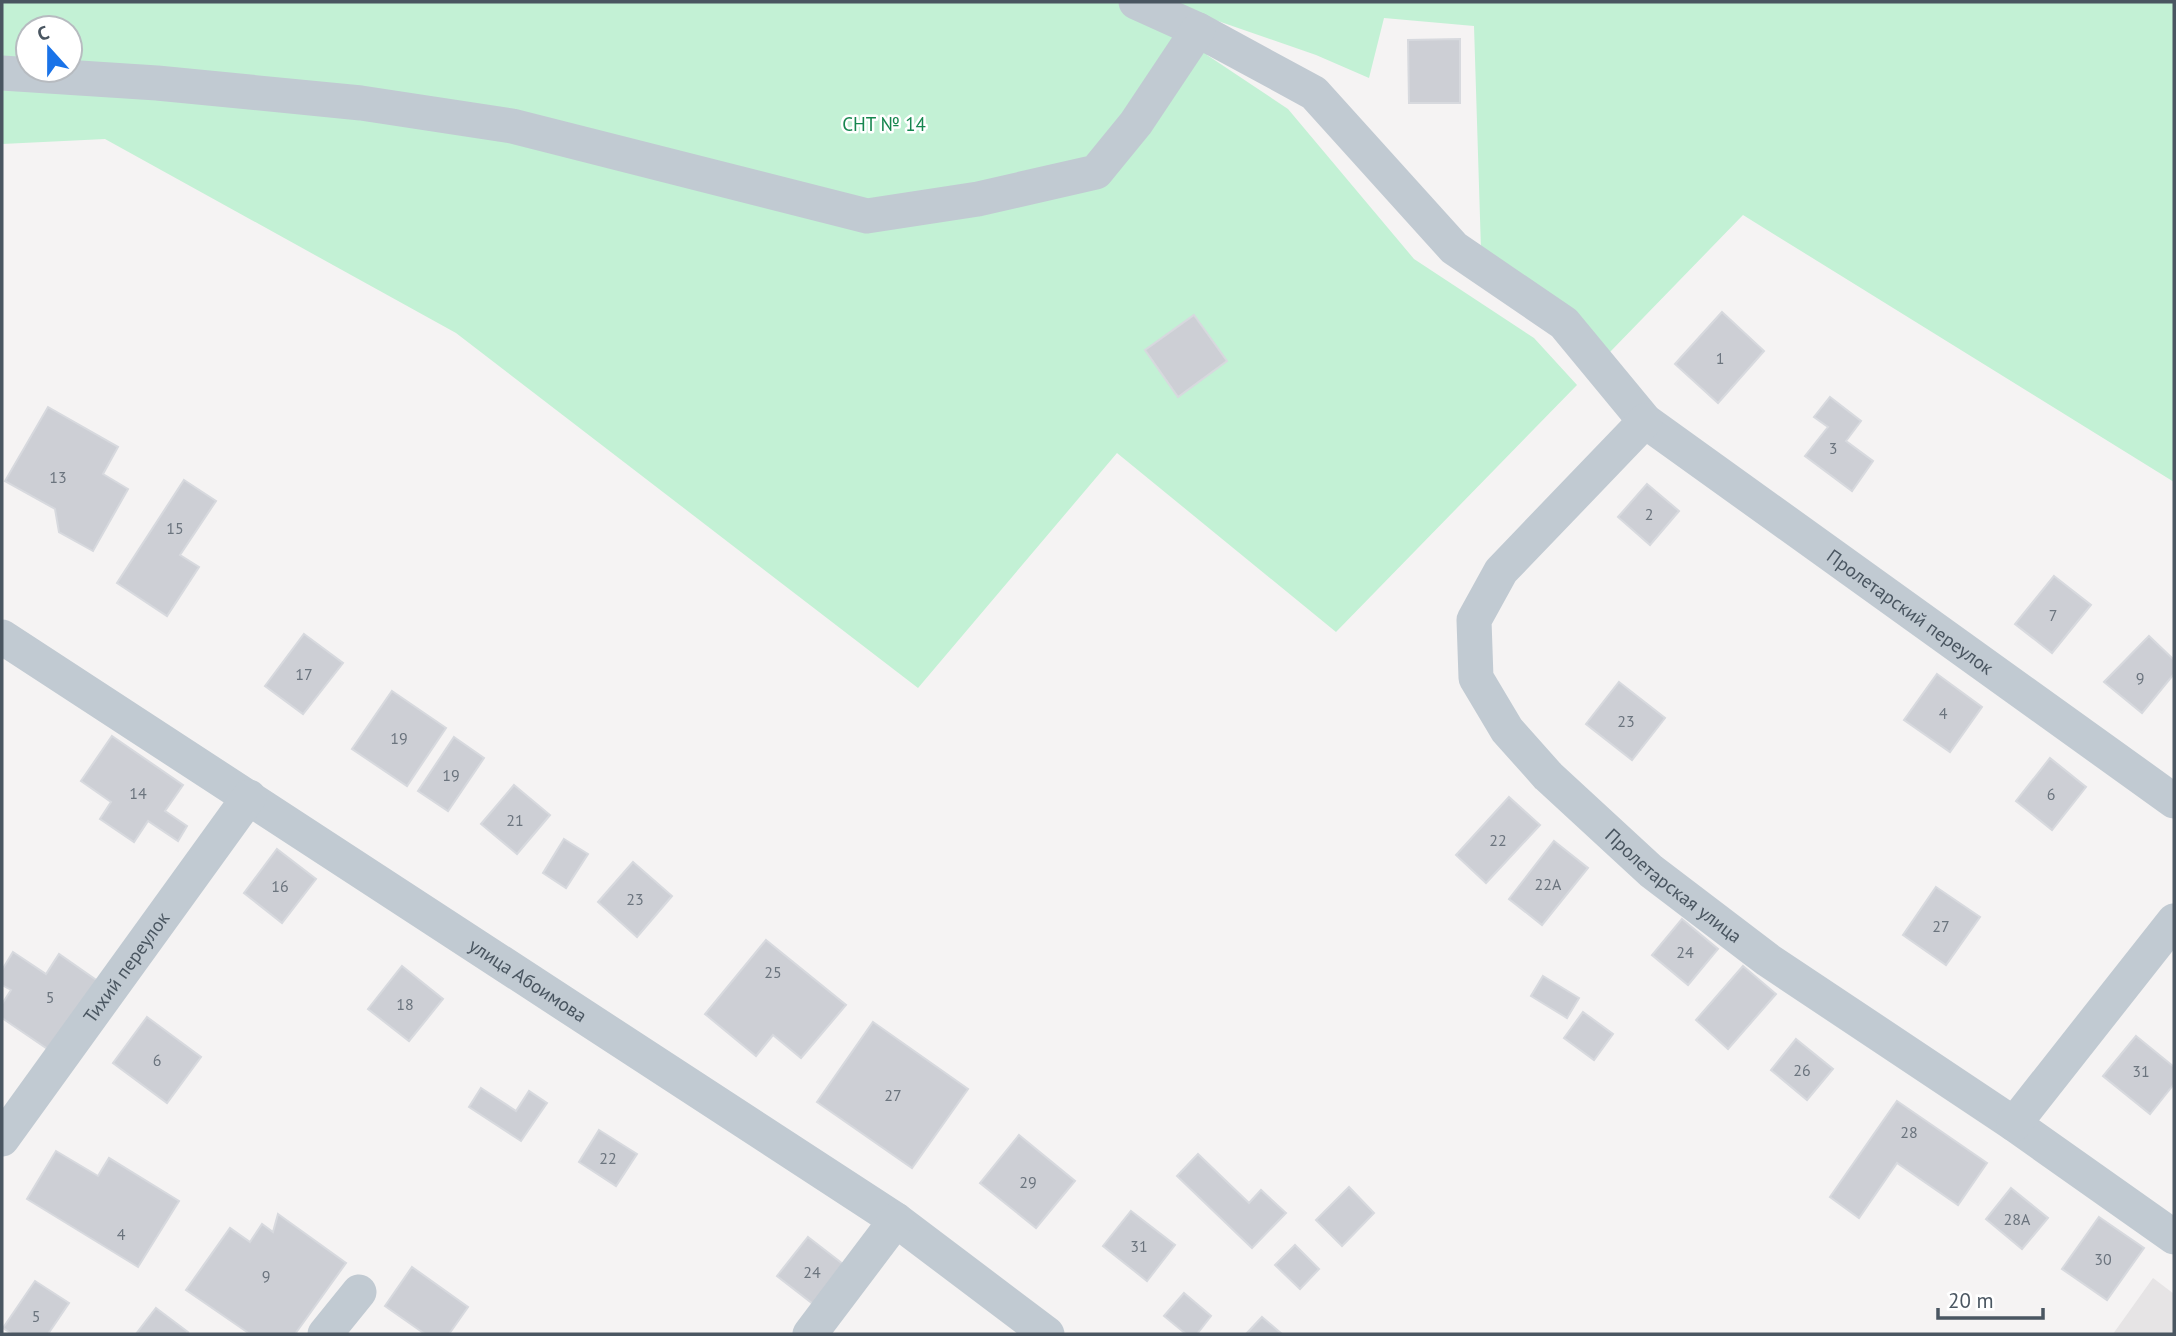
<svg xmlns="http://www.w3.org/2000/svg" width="2176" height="1336" font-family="'PT Sans',sans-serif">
<rect width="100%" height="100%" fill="#f5f3f3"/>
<polygon fill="#e6e4e5" points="2153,1278 2174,1294 2174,1334 2113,1334"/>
<path fill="#c3f1d5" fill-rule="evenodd" d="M2 2H2174V482L1743 215 1610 352 1481 250 1474 26 1384 18 1369 78 1316 55 1215 20 1207 55 1288 109 1414 259 1534 338 1577 385 1336 632 1117 453 918 688 456 333 105 139 2 144ZM28 28H70V70H28Z"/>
<g fill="#cdcfd5" stroke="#d7d9de" stroke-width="2">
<polygon points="1460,39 1460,103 1409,103 1408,40"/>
<polygon points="1722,312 1764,351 1718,403 1675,364"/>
<polygon points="1194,315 1227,361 1178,397 1145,350"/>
<polygon points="1830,397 1861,421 1846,441 1873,461 1852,491 1805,456 1828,427 1814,417"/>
<polygon points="48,407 118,447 103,474 128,489 93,551 59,532 55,509 5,481"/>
<polygon points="184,480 216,501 180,555 199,567 167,616 117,583"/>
<polygon points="1647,484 1679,511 1650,545 1618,517"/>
<polygon points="2054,576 2091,605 2052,653 2015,624"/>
<polygon points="304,634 343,663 303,714 265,686"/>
<polygon points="2149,636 2174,660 2174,674 2142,713 2104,682"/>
<polygon points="1937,674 1982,707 1950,752 1904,720"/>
<polygon points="1619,682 1665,718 1632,760 1586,724"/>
<polygon points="392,691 446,728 407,786 352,749"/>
<polygon points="112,736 183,785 165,811 187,826 178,841 148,821 134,842 100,819 111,802 81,781"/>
<polygon points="454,737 484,758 448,811 418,791"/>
<polygon points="2050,758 2086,787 2052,830 2016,801"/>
<polygon points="514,785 550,815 517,854 481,824"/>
<polygon points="1509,797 1540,825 1486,883 1456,855"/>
<polygon points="564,839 588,854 566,888 543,873"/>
<polygon points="1554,841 1588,868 1542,925 1509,899"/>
<polygon points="277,849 316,879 282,923 244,893"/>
<polygon points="633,862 672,896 637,937 598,902"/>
<polygon points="1936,887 1980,917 1946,965 1903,935"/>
<polygon points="1682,919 1718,949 1688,985 1652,955"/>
<polygon points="766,940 846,1005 801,1058 773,1035 756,1056 705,1014"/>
<polygon points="13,952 46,974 59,954 102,984 55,1054 2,1018 2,1004 11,990 2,985 2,970"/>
<polygon points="402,966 443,999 409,1041 368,1009"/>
<polygon points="1743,966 1776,994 1728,1049 1696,1020"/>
<polygon points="1543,976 1579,998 1567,1018 1531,996"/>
<polygon points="1583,1012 1613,1034 1594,1060 1564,1038"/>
<polygon points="147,1017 201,1057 167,1103 113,1063"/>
<polygon points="873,1022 968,1089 912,1168 817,1102"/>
<polygon points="2136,1036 2174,1067 2174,1084 2150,1114 2103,1076"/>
<polygon points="1796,1039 1833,1069 1807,1100 1771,1070"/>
<polygon points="481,1088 516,1111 529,1091 547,1103 521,1141 469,1107"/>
<polygon points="1897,1101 1987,1163 1958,1205 1897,1163 1859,1218 1830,1197"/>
<polygon points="599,1130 637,1154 616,1186 579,1162"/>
<polygon points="1019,1135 1075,1181 1036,1228 980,1183"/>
<polygon points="56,1151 98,1176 109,1158 179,1201 138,1267 27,1199"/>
<polygon points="1198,1154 1249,1203 1261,1190 1286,1213 1252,1248 1177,1176"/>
<polygon points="1349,1187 1374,1213 1342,1246 1316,1220"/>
<polygon points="2011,1188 2048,1218 2022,1249 1986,1219"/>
<polygon points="1131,1211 1175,1245 1147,1281 1103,1246"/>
<polygon points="278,1214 346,1263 295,1334 250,1334 186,1290 230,1228 250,1242 262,1224 273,1232"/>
<polygon points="2099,1217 2144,1248 2107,1300 2062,1269"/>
<polygon points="808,1237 848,1268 817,1307 777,1276"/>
<polygon points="1295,1245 1319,1269 1300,1289 1275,1265"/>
<polygon points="412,1267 468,1307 449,1334 425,1334 385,1306"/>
<polygon points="35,1281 69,1303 48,1334 12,1334 3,1328"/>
<polygon points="1184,1293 1211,1316 1197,1334 1186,1334 1164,1316"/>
<polygon points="156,1308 188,1332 186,1334 136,1334"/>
<polygon points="1262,1317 1282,1334 1246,1334"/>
</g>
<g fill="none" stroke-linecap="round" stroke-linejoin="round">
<g stroke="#c1cad2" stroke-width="35">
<path id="s1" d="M1136 2 1198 30 1314 93 1454 248 1564 323 1645 421 2174 801"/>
<polyline points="2,73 157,83 361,103 512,126 867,216 978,199 1096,172 1136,123 1198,30"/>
<path id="s2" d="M1645 421 1501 571 1474 620 1476 678 1507 730 1548 776 1651 871 1768 960 2014 1124 2174 1237"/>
<path id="s3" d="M2 637 896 1220 1047 1334"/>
<polyline points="2014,1124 2174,921"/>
<path id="s4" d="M2 1139 249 797"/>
<polyline points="325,1334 359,1292"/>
<polyline points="810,1334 896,1220"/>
</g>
</g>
<g text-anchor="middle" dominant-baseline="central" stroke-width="5" stroke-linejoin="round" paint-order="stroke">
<g font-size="16" fill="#6b747e">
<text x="1720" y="358">1</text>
<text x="1833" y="448">3</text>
<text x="58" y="477">13</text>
<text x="1649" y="514">2</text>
<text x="175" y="528">15</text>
<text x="2053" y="615">7</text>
<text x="304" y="674">17</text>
<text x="2140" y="678">9</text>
<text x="1943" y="713">4</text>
<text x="1626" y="721">23</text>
<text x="399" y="738">19</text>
<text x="451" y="775">19</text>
<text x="138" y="793">14</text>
<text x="2051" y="794">6</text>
<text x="515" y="820">21</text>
<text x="1498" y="840">22</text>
<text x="1548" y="884">22А</text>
<text x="280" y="886">16</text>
<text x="635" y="899">23</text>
<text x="1941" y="926">27</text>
<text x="1685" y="952">24</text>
<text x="773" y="972">25</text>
<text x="50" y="997">5</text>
<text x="405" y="1004">18</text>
<text x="157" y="1060">6</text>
<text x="1802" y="1070">26</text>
<text x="2141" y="1071">31</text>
<text x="893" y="1095">27</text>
<text x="1909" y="1132">28</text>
<text x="608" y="1158">22</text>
<text x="1028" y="1182">29</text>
<text x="2017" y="1219">28А</text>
<text x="121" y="1234">4</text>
<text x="1139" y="1246">31</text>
<text x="2103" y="1259">30</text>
<text x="812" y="1272">24</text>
<text x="266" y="1276">9</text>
<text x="36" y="1316">5</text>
</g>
<g font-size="19" fill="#17864f" stroke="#fff">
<text x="884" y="124">СНТ № 14</text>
</g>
<g font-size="19" fill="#4a5661" stroke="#fff">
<text stroke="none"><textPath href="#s1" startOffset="996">Пролетарский переулок</textPath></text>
<text stroke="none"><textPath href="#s2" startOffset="611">Пролетарская улица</textPath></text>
<text stroke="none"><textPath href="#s4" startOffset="212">Тихий переулок</textPath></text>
<text stroke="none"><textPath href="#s3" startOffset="628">улица Абоимова</textPath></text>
</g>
</g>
<rect width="2176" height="1336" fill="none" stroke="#4a5661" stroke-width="7"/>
<g transform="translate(49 49) rotate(339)"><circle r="33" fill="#ffffff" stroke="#b7bbc0" stroke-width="2"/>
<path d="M0-5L12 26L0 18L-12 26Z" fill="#1a73e8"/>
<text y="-10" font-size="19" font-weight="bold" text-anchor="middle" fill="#4a5661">С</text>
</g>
<path d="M1938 1308v10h105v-10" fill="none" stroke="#4a5661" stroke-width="3.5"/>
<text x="1948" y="1308" font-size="21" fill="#4a5661" stroke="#ffffff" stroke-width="5" paint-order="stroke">20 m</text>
</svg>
